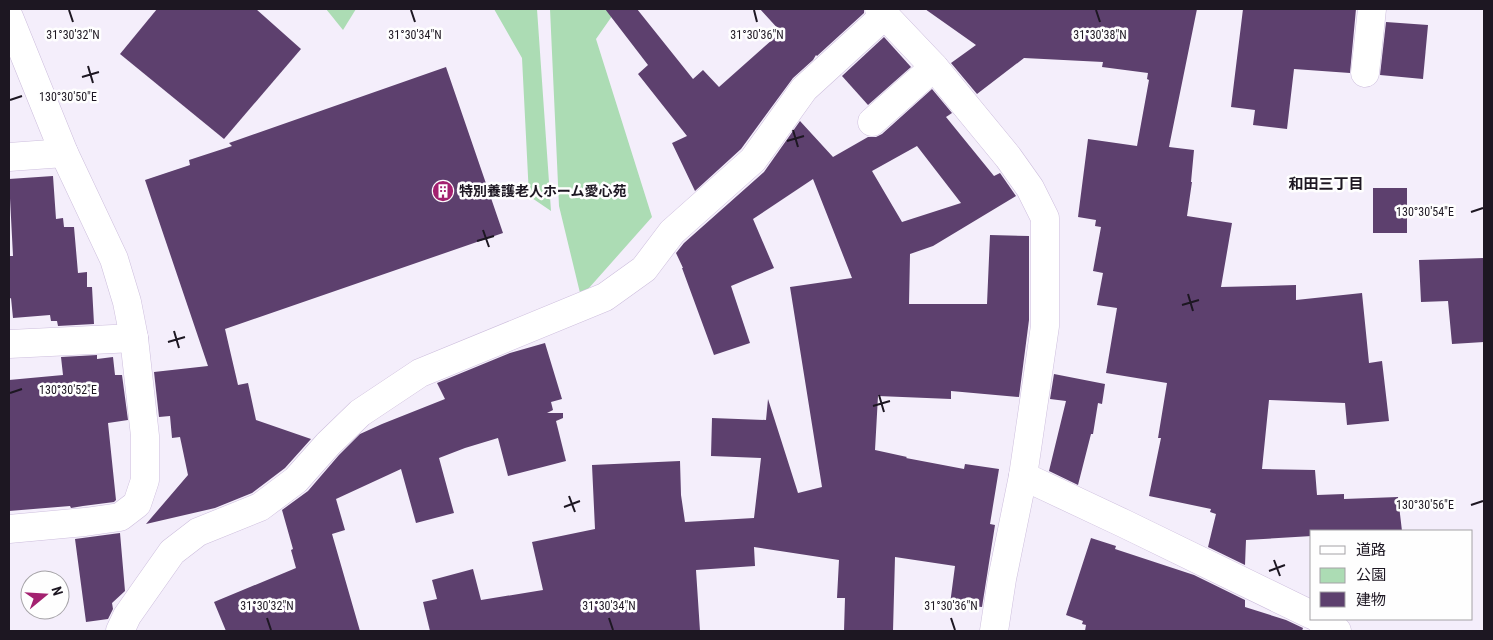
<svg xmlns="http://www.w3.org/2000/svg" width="1493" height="640" font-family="'Roboto Condensed','Noto Sans JP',sans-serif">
<rect width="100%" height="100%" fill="#f4eefb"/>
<g fill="#acdcb4">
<polygon points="326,9 356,9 343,30"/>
<polygon points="494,9 537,9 551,211 529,196 522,58"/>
<polygon points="550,9 617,9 596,39 652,217 581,297 559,206"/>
</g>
<g fill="#5d406e" fill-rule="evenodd">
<polygon points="157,9 256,9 301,49 224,139 120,54"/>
<polygon points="605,9 637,9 693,79 703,70 719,87 781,32 760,9 864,9 864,13 817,56 816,55 813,60 793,78 741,149 695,191 672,143 687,136 638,74 648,65"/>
<polygon points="925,9 1197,9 1169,147 1194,150 1191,182 1192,182 1187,216 1232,223 1221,287 1296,285 1296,300 1362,293 1369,363 1382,361 1389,421 1347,425 1345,403 1269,400 1262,469 1315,470 1317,495 1344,494 1344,499 1398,497 1402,531 1312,531 1312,536 1246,540 1245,565 1208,547 1216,514 1210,512 1211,509 1149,496 1161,438 1158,438 1167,383 1106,373 1117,308 1097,305 1103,273 1093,271 1101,227 1095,226 1096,220 1078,217 1088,139 1137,146 1149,80 1147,79 1148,73 1102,67 1103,62 1024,58 977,94 951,63 976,45"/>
<polygon points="1243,9 1356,9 1350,73 1294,69 1287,129 1253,125 1255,110 1231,107"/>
<polygon points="1386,22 1428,25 1423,79 1380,75"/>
<polygon points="884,37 911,67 868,105 842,76"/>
<polygon points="446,67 503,233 225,329 238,385 248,383 256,420 311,439 285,468 252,493 215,508 146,524 188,475 180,437 172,438 170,416 159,417 154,372 208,366 145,180 190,165 189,160 232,146 229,143"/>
<path d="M932 89 952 113 946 117 994 176 1000 173 1016 196 933 246 910 254 909 304H987L990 235 1029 236V320L1019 397 951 391V399L878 396 875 450 907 457 906 458 964 469 965 464 999 469 990 524 995 525 982 607 950 604 955 566 895 557 893 631H844L845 598H837L839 560 754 547 755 566 696 570 700 631H430L423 602 437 599 432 580 473 569 481 600 543 590 532 542 595 529 592 465 680 461 681 495 685 522 754 518 761 458 711 456 712 418 766 420 768 399 798 493 822 487 790 287 852 278 813 179 753 219 774 268 731 286 750 343 714 355 682 268H683L676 253 684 243 764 172 800 121 833 157 868 137H876L882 134ZM917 146 961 203 902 222 872 171Z"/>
<polygon points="53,176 56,219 63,218 64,227 74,227 78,273 87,272 87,287 92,287 94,324 58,326 57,321 51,321 50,315 13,318 11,298 9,299 9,256 13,256 9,179"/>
<rect x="1373" y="188" width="34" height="45"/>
<polygon points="1484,258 1484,342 1452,344 1448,301 1421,302 1419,260"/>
<polygon points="545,343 562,399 551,402 553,410 547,413 563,413 563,418 556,421 566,461 508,476 498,438 465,448 439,458 454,513 416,523 401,469 336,499 345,530 332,534 360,631 226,631 214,602 296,568 291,550 293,549 282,510 308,491 339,455 360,434 382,424 445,399 437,383 510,353"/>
<polygon points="97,355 97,359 113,357 115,375 122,375 128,420 108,423 116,500 114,502 83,506 71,508 70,506 9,511 9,380 63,375 61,357"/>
<polygon points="1054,374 1105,384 1102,404 1098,403 1093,434 1091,434 1078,485 1049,471 1066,401 1050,399"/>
<polygon points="120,533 125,591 112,603 113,609 108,619 86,622 75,539"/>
<polygon points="1091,538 1116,546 1115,549 1194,575 1245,600 1245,607 1286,620 1303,628 1302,631 1085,631 1086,625 1082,624 1083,621 1066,615"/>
</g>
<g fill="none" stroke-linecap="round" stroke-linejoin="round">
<g stroke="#cdbedd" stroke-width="29">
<g id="minor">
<polyline points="879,9 934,67 1008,157 1030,188 1045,218 1045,326 1023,476 1002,579 994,631"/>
<polyline points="9,17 64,153 114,259 127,302 134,338 145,436 145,480 137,504 120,517 85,522 9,529"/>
<polyline points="1365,73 1372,9"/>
<polyline points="872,122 934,67"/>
<polyline points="9,157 64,153"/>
<polyline points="9,344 134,338"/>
<polyline points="1023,476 1125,524 1312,615"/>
<polyline points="1319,619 1337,631"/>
<polyline points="120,631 127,616 172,552 198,532 260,507 296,480 328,444 360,413 420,373 605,297 644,269 672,232 753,160 804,89 885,15"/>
</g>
</g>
<use href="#minor" stroke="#fff" stroke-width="28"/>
</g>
<path fill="none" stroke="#1d1722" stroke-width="2" d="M69 10 73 22M411 10 415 22M754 10 757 22M1096 10 1100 22M88 66 93 83M82 77 99 72M10 100 22 96M793 130 798 147M787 141 804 136M1471 212 1483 208M483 230 489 247M477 241 494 236M1188 294 1193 311M1182 305 1199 300M174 331 179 348M168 342 185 337M10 393 22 389M879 395 884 412M873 406 890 401M569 496 575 512M1471 505 1483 501M564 507 580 501M1274 560 1280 576M1269 571 1285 565M267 618 271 630M609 618 613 630M951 618 955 630"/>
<defs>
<g id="building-disc" transform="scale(1.125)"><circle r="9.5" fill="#a32170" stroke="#fefefe"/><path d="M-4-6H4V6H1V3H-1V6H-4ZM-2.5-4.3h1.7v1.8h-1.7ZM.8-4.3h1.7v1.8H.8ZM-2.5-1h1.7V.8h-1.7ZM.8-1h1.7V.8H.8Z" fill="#fff"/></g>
</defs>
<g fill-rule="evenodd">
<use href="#building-disc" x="443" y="191"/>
</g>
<g text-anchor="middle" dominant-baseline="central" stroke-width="5" stroke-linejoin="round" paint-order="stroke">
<g font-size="14" font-weight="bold" fill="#1d1722" stroke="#fefefe" text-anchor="start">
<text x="459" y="191">特別養護老人ホーム愛心苑</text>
</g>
<g font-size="15" font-weight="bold" fill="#1d1722" stroke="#fefefe">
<text x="1326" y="184">和田三丁目</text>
</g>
</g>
<g font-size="12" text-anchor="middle" fill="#1d1722" stroke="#fefefe" stroke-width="5" stroke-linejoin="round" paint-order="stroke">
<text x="73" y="39">31°30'32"N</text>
<text x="415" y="39">31°30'34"N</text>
<text x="757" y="39">31°30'36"N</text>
<text x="1100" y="39">31°30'38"N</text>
<text x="68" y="101">130°30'50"E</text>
<text x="1425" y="216">130°30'54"E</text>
<text x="68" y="394">130°30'52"E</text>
<text x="1425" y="509">130°30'56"E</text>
<text x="267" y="610">31°30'32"N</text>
<text x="609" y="610">31°30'34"N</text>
<text x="951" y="610">31°30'36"N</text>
</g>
<rect width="1493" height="640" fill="none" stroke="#1d1722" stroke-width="20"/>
<rect x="1310" y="530" width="162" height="90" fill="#fefefe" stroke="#a4a2a6"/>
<rect x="1320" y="546" width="25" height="8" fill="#ffffff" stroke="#a4a2a6"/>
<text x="1356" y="555" font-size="15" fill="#1d1722">道路</text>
<rect x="1320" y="568" width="25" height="15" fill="#acdcb4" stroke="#a4a2a6"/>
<text x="1356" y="580" font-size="15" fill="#1d1722">公園</text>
<rect x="1320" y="592" width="25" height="15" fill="#5d406e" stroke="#a4a2a6"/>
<text x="1356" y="605" font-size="15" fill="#1d1722">建物</text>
<g transform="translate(45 595) rotate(72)"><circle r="24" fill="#fefefe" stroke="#a4a2a6"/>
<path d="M0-4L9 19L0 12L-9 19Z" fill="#a32170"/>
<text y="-8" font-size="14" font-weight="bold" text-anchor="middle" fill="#1d1722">N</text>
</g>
</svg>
